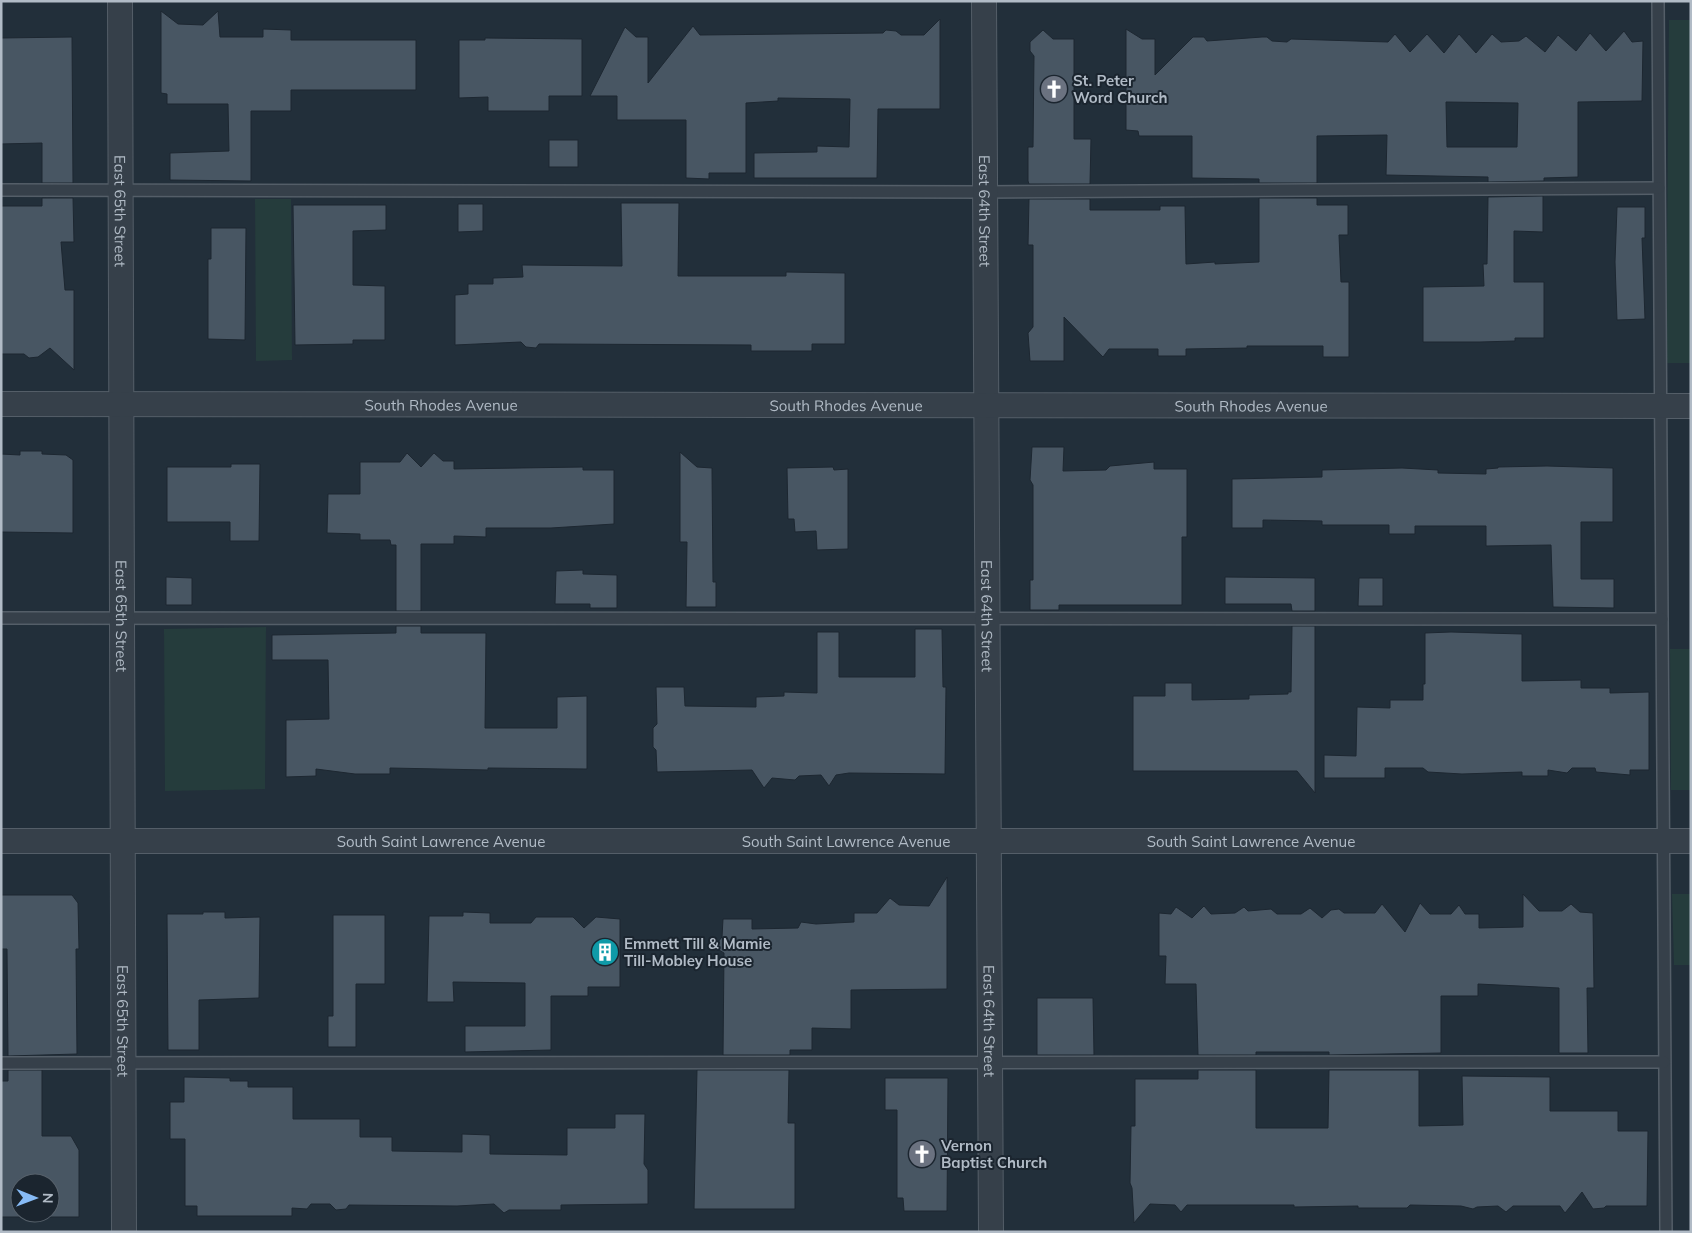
<svg xmlns="http://www.w3.org/2000/svg" width="1692" height="1233" font-family="Mulish,sans-serif">
<rect width="100%" height="100%" fill="#222f3a"/>
<g fill="#253c3c">
<polygon points="1669,20 1691,20 1691,363 1666,363"/>
<polygon points="255,199 291,199 292,360 256,361"/>
<polygon points="266,627 265,789 165,791 164,629"/>
<polygon points="1670,649 1691,649 1691,790 1671,790"/>
<polygon points="1672,894 1691,894 1691,965 1674,965"/>
</g>
<g fill="#485663" stroke="#1d2731" fill-rule="evenodd">
<polygon points="161,11 178,24 203,25 218,11 220,37 263,37 263,29 291,30 291,40 416,40 416,90 291,90 291,111 251,111 251,181 170,180 170,153 229,151 228,104 167,104 167,94 161,93"/>
<polygon points="940,19 940,109 878,109 877,178 754,178 754,153 817,152 817,146 849,147 850,99 778,98 778,101 746,103 746,173 709,173 709,179 686,178 686,120 617,120 617,96 590,96 625,27 636,37 648,37 648,83 693,26 700,35 883,33 886,30 896,31 901,35 924,35"/>
<path d="M1126 29 1142 39H1155V75L1193 37H1204L1207 41 1262 37H1267L1272 41 1287 42 1291 39 1388 42 1395 34 1410 52 1427 34 1444 53 1459 34 1476 53 1492 34 1501 42 1519 41 1526 36 1545 52 1558 35 1576 51 1590 33 1606 51 1624 31 1632 42 1643 41 1642 101 1578 102V177L1544 178V181L1488 182V177L1386 175 1387 135 1317 136V183H1259V179L1192 178V136H1139L1138 131 1126 130ZM1446 102 1518 103 1517 147H1447Z"/>
<polygon points="1043,30 1053,39 1074,39 1074,139 1091,139 1090,184 1029,184 1028,181 1028,147 1033,147 1034,56 1030,51 1030,42"/>
<polygon points="72,37 73,183 42,183 42,143 1,144 1,38"/>
<polygon points="485,38 582,39 582,96 549,96 549,111 488,111 488,97 459,98 459,40 485,40"/>
<rect x="549" y="140" width="29" height="27"/>
<polygon points="1543,196 1543,232 1514,231 1514,282 1544,282 1544,338 1515,338 1515,341 1480,342 1423,342 1423,287 1484,286 1483,264 1487,264 1488,197"/>
<polygon points="42,198 73,198 74,242 61,242 65,290 74,290 74,370 50,348 38,357 29,358 24,354 1,354 1,206 42,206"/>
<polygon points="1259,198 1317,198 1317,205 1348,205 1348,235 1339,235 1341,282 1349,282 1349,357 1323,357 1323,346 1247,346 1247,348 1186,349 1186,356 1158,356 1158,349 1109,349 1103,357 1064,317 1064,361 1030,361 1028,333 1033,327 1033,245 1028,245 1029,199 1090,199 1090,210 1160,210 1160,206 1185,206 1186,264 1215,262 1215,264 1259,262"/>
<polygon points="621,203 679,203 678,276 786,276 786,272 845,273 845,344 812,344 812,351 751,351 751,345 551,344 539,344 536,348 526,347 521,342 455,345 455,295 468,294 468,284 493,284 493,278 523,277 522,265 622,266"/>
<polygon points="458,204 483,204 483,231 458,232"/>
<polygon points="293,205 386,205 386,230 353,231 353,285 385,286 385,340 353,340 353,344 295,345"/>
<polygon points="1617,207 1645,207 1645,238 1642,238 1645,319 1617,320 1615,262"/>
<polygon points="211,228 246,228 245,340 208,339 208,259 211,259"/>
<polygon points="1032,447 1064,447 1063,471 1106,470 1110,466 1154,462 1154,469 1187,469 1187,537 1182,537 1182,605 1059,605 1059,610 1030,610 1030,580 1033,580 1033,485 1030,480"/>
<polygon points="20,451 42,451 42,454 66,455 73,460 73,533 1,532 1,454 20,455"/>
<polygon points="680,452 697,467 712,468 713,582 716,582 716,607 686,607 687,542 680,542"/>
<polygon points="407,453 421,467 434,453 443,461 454,461 454,469 583,467 583,470 614,470 614,524 551,528 486,528 486,537 454,536 454,544 421,544 421,611 396,611 396,545 391,545 390,540 360,540 360,534 327,533 328,494 360,494 360,462 400,462"/>
<polygon points="231,464 260,464 259,541 230,541 230,522 167,522 167,467 231,467"/>
<polygon points="1547,466 1613,468 1613,522 1581,522 1581,579 1614,579 1614,608 1553,607 1551,545 1486,546 1486,526 1415,526 1415,534 1389,534 1389,525 1322,525 1322,521 1263,520 1263,528 1232,528 1232,479 1322,477 1322,470 1402,468 1438,470 1438,473 1486,474 1486,469 1498,468 1498,467"/>
<polygon points="833,467 834,470 848,469 848,549 817,550 816,531 795,532 794,519 788,519 787,468"/>
<polygon points="583,570 583,574 617,575 617,608 590,608 590,604 555,604 556,571"/>
<polygon points="166,577 192,578 192,605 166,605"/>
<polygon points="1225,577 1315,578 1315,611 1292,611 1291,604 1225,604"/>
<polygon points="1359,578 1383,578 1383,606 1358,606"/>
<polygon points="396,626 421,626 421,633 486,633 485,728 557,728 557,697 587,696 587,769 488,768 488,770 390,768 390,774 355,774 316,769 316,776 286,777 286,720 329,719 328,660 272,660 272,635 396,633"/>
<polygon points="1292,626 1315,626 1315,793 1297,771 1133,771 1133,696 1165,696 1165,683 1192,683 1192,700 1249,699 1249,695 1288,694 1288,692 1291,692"/>
<polygon points="915,629 942,629 943,687 946,687 945,774 849,773 836,775 829,786 821,775 799,776 795,780 772,778 764,788 752,770 657,772 656,750 653,747 653,728 657,724 656,687 684,687 685,706 756,707 756,697 784,696 784,692 817,693 817,632 839,632 839,677 915,677"/>
<polygon points="1451,632 1522,634 1522,681 1581,680 1581,688 1610,688 1610,693 1649,692 1649,770 1630,770 1630,775 1596,772 1595,768 1572,768 1567,773 1548,770 1548,776 1522,776 1522,772 1462,774 1428,772 1423,768 1385,768 1385,778 1324,778 1324,755 1356,756 1357,707 1390,708 1390,700 1423,700 1423,684 1425,684 1425,633"/>
<polygon points="947,877 947,989 851,990 851,1029 812,1028 812,1050 790,1050 790,1055 723,1055 724,953 714,947 722,937 723,919 752,919 752,929 798,928 801,922 816,924 854,922 854,913 877,913 890,898 899,905 929,906"/>
<polygon points="1523,894 1539,911 1562,911 1571,904 1580,912 1593,913 1594,988 1587,988 1588,1053 1559,1053 1559,988 1478,984 1478,996 1441,996 1441,1053 1329,1055 1329,1052 1256,1052 1256,1055 1198,1055 1196,984 1165,984 1166,956 1159,956 1159,913 1171,914 1176,907 1192,918 1204,906 1211,914 1235,913 1244,907 1248,911 1271,909 1277,914 1301,914 1310,908 1322,918 1331,910 1339,909 1344,913 1375,913 1382,904 1405,932 1420,903 1430,914 1451,914 1459,905 1465,914 1479,914 1479,928 1523,927"/>
<polygon points="1,895 72,895 78,903 79,949 76,949 77,1054 8,1056 7,949 1,949"/>
<polygon points="203,912 225,912 225,918 260,917 259,998 199,1000 199,1050 168,1050 167,914 203,914"/>
<polygon points="463,912 490,913 490,923 531,923 536,917 573,917 584,928 596,917 620,919 620,987 588,987 588,996 551,996 551,1050 465,1052 465,1026 525,1026 525,983 453,982 454,1002 427,1002 429,916 463,916"/>
<polygon points="333,915 385,915 385,984 356,984 356,1047 328,1047 328,1016 333,1016"/>
<polygon points="1037,998 1093,998 1094,1055 1037,1055"/>
<path d="M8 1070H42V1136H71L79 1150V1217H1V1081H8ZM20 1183H50V1213H20Z"/>
<polygon points="697,1070 789,1070 788,1123 795,1123 795,1209 694,1209"/>
<polygon points="1198,1070 1256,1070 1256,1128 1328,1128 1329,1070 1419,1070 1419,1126 1463,1125 1462,1076 1550,1077 1550,1111 1618,1111 1618,1131 1648,1131 1647,1206 1606,1206 1604,1208 1593,1209 1582,1192 1565,1213 1560,1206 1513,1206 1506,1212 1498,1206 1477,1207 1473,1209 1461,1206 1410,1205 1407,1208 1358,1208 1358,1206 1294,1207 1294,1205 1187,1205 1181,1212 1175,1205 1150,1204 1134,1223 1132,1188 1130,1183 1131,1126 1135,1126 1135,1079 1198,1079"/>
<polygon points="184,1077 230,1078 230,1081 248,1081 248,1087 293,1087 293,1119 360,1119 360,1137 392,1137 392,1151 462,1152 462,1134 490,1135 490,1154 567,1155 567,1128 615,1128 615,1114 645,1114 644,1164 648,1170 648,1204 561,1205 561,1210 509,1210 504,1213 494,1204 457,1206 349,1205 346,1209 336,1210 330,1204 311,1204 307,1209 292,1208 292,1216 197,1216 197,1206 185,1206 185,1139 170,1139 170,1102 184,1102"/>
<polygon points="885,1078 948,1078 947,1211 904,1211 903,1198 897,1198 897,1110 885,1110"/>
</g>
<g fill="none" stroke-linecap="round" stroke-linejoin="round">
<g stroke="#545e68" stroke-width="14">
<g id="service">
<polyline points="1658,1 1666,1232"/>
<polyline points="1,190 985,192 1659,188"/>
<polyline points="1,618 1662,619"/>
<polyline points="1,1063 1664,1062"/>
</g>
</g>
<g stroke="#545e68" stroke-width="26">
<g id="minor">
<path id="s1" d="M120 1 124 1232"/>
<path id="s2" d="M984 1 991 1232"/>
<path id="s3" d="M1 404 1691 406"/>
<path id="s4" d="M1 841H1691"/>
</g>
</g>
<use href="#service" stroke="#36404a" stroke-width="11"/>
<use href="#minor" stroke="#36404a" stroke-width="24"/>
</g>
<defs>
<g id="church-disc" transform="scale(1.4375)"><circle r="9.5" fill="#6b7280" stroke="#1b252f"/><path d="M-1.2-6h2.4v3.5h3.3v2.4h-3.3V6h-2.4V-.1h-3.3v-2.4h3.3Z" fill="#fff"/></g>
<g id="building-disc" transform="scale(1.4375)"><circle r="9.5" fill="#0f9aa8" stroke="#1b252f"/><path d="M-4-6H4V6H1V3H-1V6H-4ZM-2.5-4.3h1.7v1.8h-1.7ZM.8-4.3h1.7v1.8H.8ZM-2.5-1h1.7V.8h-1.7ZM.8-1h1.7V.8H.8Z" fill="#fff"/></g>
</defs>
<g fill-rule="evenodd">
<use href="#church-disc" x="1054" y="89"/>
<use href="#building-disc" x="605" y="952"/>
<use href="#church-disc" x="922" y="1154"/>
</g>
<g text-anchor="middle" dominant-baseline="central" stroke-width="4" stroke-linejoin="round" paint-order="stroke">
<g font-size="15" font-weight="bold" fill="#b1bbc6" stroke="#1b252f" text-anchor="start">
<text x="1073" y="80">St. Peter<tspan x="1073" dy="17">Word Church</tspan></text>
<text x="624" y="943">Emmett Till &amp; Mamie<tspan x="624" dy="17">Till-Mobley House</tspan></text>
<text x="941" y="1145">Vernon<tspan x="941" dy="17">Baptist Church</tspan></text>
</g>
<g font-size="15" fill="#b1bbc6" stroke="#1b252f">
<text stroke="none"><textPath href="#s1" startOffset="210">East 65th Street</textPath></text>
<text stroke="none"><textPath href="#s2" startOffset="210">East 64th Street</textPath></text>
<text stroke="none"><textPath href="#s3" startOffset="440">South Rhodes Avenue</textPath></text>
<text stroke="none"><textPath href="#s3" startOffset="845">South Rhodes Avenue</textPath></text>
<text stroke="none"><textPath href="#s3" startOffset="1250">South Rhodes Avenue</textPath></text>
<text stroke="none"><textPath href="#s1" startOffset="615">East 65th Street</textPath></text>
<text stroke="none"><textPath href="#s2" startOffset="615">East 64th Street</textPath></text>
<text stroke="none"><textPath href="#s4" startOffset="440">South Saint Lawrence Avenue</textPath></text>
<text stroke="none"><textPath href="#s4" startOffset="845">South Saint Lawrence Avenue</textPath></text>
<text stroke="none"><textPath href="#s4" startOffset="1250">South Saint Lawrence Avenue</textPath></text>
<text stroke="none"><textPath href="#s1" startOffset="1020">East 65th Street</textPath></text>
<text stroke="none"><textPath href="#s2" startOffset="1020">East 64th Street</textPath></text>
</g>
</g>
<rect width="1692" height="1233" fill="none" stroke="#b1bbc6" stroke-width="5"/>
<g transform="translate(35 1198) rotate(91)"><circle r="24" fill="#1b252f" stroke="#57616b"/>
<path d="M0-4L9 19L0 12L-9 19Z" fill="#87bbf6"/>
<text y="-8" font-size="14" font-weight="bold" text-anchor="middle" fill="#b1bbc6">N</text>
</g>
</svg>
